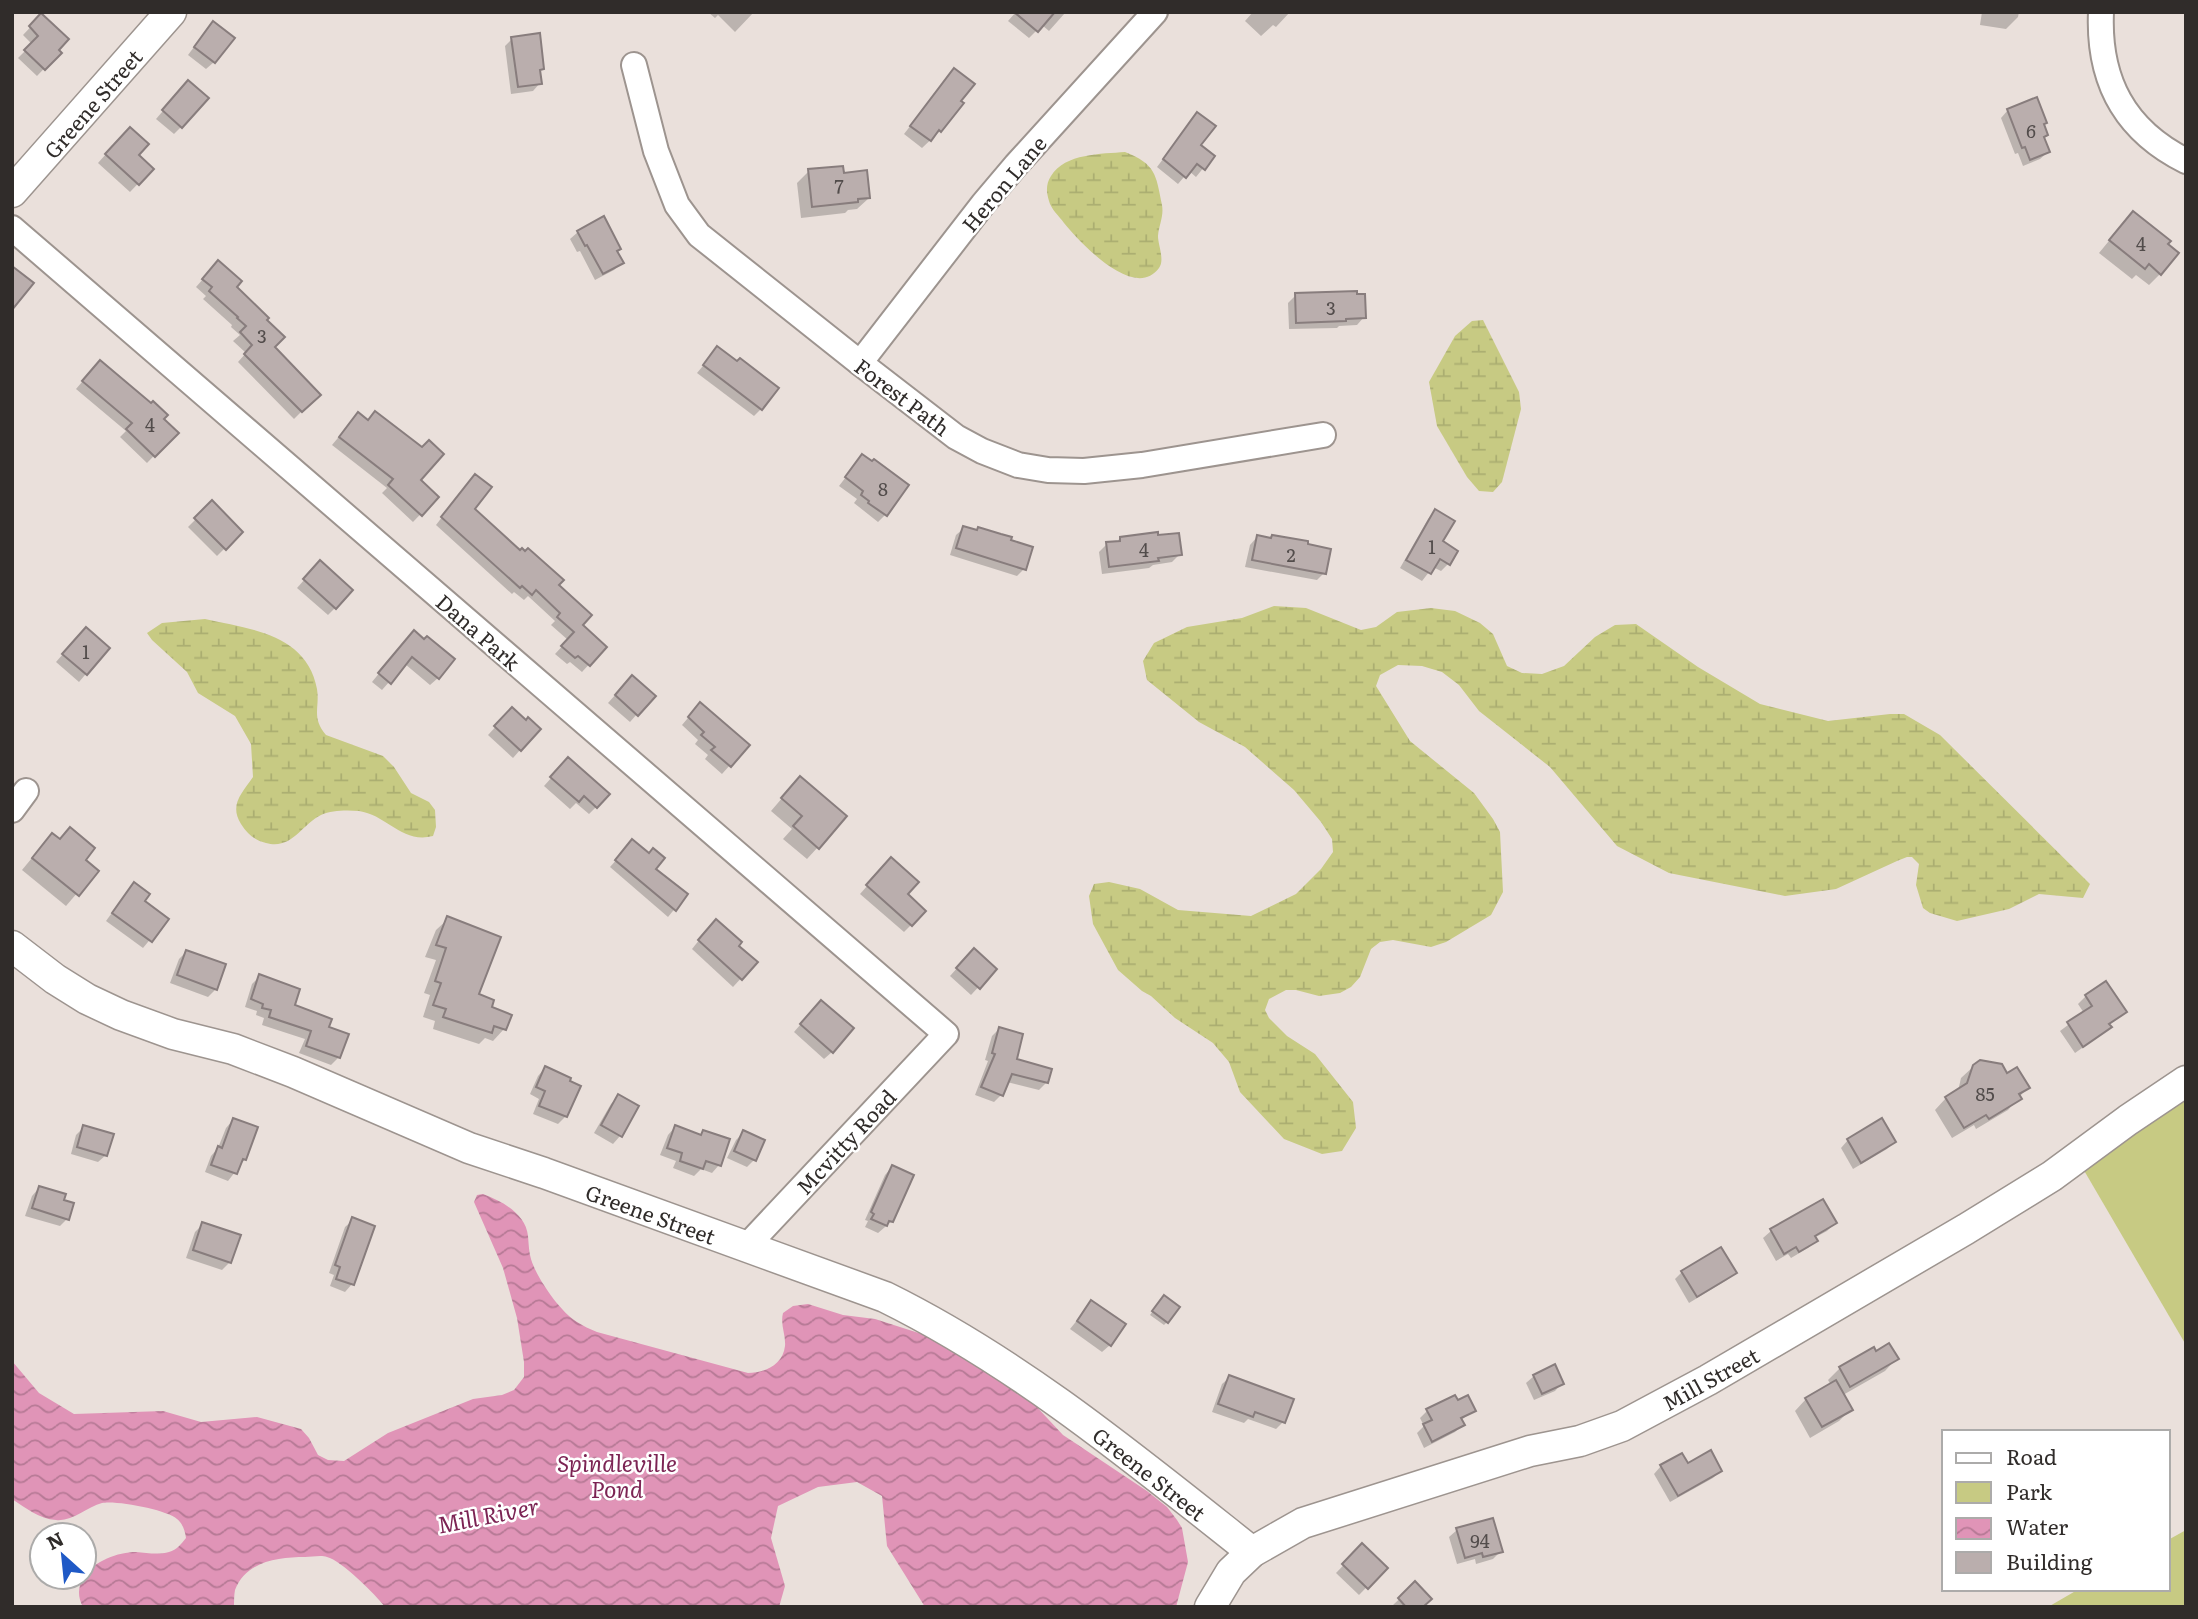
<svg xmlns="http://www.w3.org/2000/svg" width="2198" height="1619" font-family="Literata,serif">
<defs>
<pattern id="wetland-marsh" width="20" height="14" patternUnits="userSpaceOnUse" patternTransform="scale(1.75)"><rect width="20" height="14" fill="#c7ca83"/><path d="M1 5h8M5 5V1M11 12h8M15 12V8" fill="none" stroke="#abae71"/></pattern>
<pattern id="water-waves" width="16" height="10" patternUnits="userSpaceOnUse" patternTransform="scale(1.75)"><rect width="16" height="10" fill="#e094b7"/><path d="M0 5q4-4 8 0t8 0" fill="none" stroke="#b67995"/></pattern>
</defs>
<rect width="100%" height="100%" fill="#eae0db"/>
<g fill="#c7ca83">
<polygon points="2186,1096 2186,1345 2082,1167"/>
<polygon points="2186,1530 2186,1607 2048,1607 2079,1589 2168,1589 2168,1540"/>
</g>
<g fill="url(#wetland-marsh)">
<path d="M1125 152C1156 164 1156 175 1162 205 1164 216 1159 225 1158 236 1158 245 1165 260 1159 268 1134 302 1079 241 1064 223 1059 216 1051 209 1049 201 1046 191 1046 184 1051 176 1065 153 1102 154 1125 152Z"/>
<polygon points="1483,320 1519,392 1521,409 1502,482 1493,492 1479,491 1467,477 1437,426 1429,382 1455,336 1472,321"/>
<polygon points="1274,606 1306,608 1361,630 1376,627 1397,612 1431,608 1455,611 1480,623 1493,634 1507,666 1522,673 1542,674 1564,666 1595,637 1615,625 1636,624 1698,667 1760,704 1828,721 1890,714 1904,714 1940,735 2090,884 2083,898 2039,894 2009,909 1957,921 1930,913 1923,908 1916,885 1919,864 1912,857 1907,857 1897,861 1836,889 1785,896 1669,873 1617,846 1550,767 1479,711 1459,685 1442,672 1422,666 1398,665 1380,675 1376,686 1410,741 1474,793 1493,819 1500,832 1503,892 1491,915 1446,942 1431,947 1393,940 1380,942 1371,949 1360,977 1351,987 1340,993 1319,996 1296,990 1286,990 1269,999 1265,1010 1269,1018 1287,1036 1315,1054 1353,1102 1356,1128 1342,1151 1322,1154 1284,1139 1240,1092 1229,1062 1213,1043 1175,1018 1151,996 1142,991 1118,970 1093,924 1089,896 1094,884 1109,882 1140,889 1178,910 1251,916 1296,894 1321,869 1333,852 1332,839 1321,822 1294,790 1245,747 1199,722 1147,680 1143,661 1154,643 1187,627 1242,618"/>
<path d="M205 619C250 629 307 634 317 689 320 708 311 717 326 735L383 756 394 767 411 793 429 802 435 810 436 827 433 836C402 844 387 815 359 811 347 810 332 810 321 815 301 825 292 850 266 843 255 840 248 835 241 824 229 805 242 793 253 777L251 744 235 716 198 693 187 672 152 640 147 633 162 623Z"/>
</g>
<path fill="url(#water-waves)" d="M483 1194C502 1201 526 1214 528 1236 529 1248 529 1256 534 1267 542 1285 561 1312 577 1322 583 1326 590 1329 597 1332L748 1373C764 1373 783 1365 785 1346 786 1335 780 1325 783 1313L793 1306 808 1304 843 1315 875 1319 953 1344 980 1361 1034 1404 1063 1435 1147 1491 1167 1507 1177 1520 1182 1528 1188 1562 1176 1607H925L887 1546 882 1496 857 1482 818 1487 778 1506 771 1538 785 1586 779 1607H385C376 1595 341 1560 327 1557 321 1555 312 1557 305 1557 279 1557 246 1561 235 1590 234 1595 234 1602 234 1607H83C77 1596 78 1586 84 1577 94 1561 118 1552 136 1552 147 1553 159 1555 169 1552 177 1550 181 1544 186 1538 185 1531 183 1524 177 1519 168 1510 116 1500 102 1503 87 1507 72 1522 56 1520 39 1519 26 1508 12 1499V1361L39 1393 74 1414 163 1411 201 1422 257 1417 301 1429 309 1438 318 1455 328 1460 344 1461 388 1433 473 1399 502 1395 514 1390 524 1377V1362L517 1318 503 1268 474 1202 477 1195Z"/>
<g fill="#0003">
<polygon points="708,12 754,12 735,32 718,15 715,18"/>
<polygon points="1016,12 1065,13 1049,31 1042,25 1029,38 1008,21"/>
<polygon points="1253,12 1290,12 1276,27 1273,25 1261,36 1245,21"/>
<polygon points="1982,12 2019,12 2018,17 2006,29 1980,25"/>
<polygon points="41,16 59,53 37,76 18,58 32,44 23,35"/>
<polygon points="206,31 214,62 206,69 188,55"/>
<polygon points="512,39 542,69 539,72 540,83 533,91 511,94 505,46"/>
<polygon points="954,70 940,131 922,148 904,134"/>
<polygon points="181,90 181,127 174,134 156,119"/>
<polygon points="2008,110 2042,126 2043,138 2048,152 2040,159 2023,166 2018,153 2015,154 2001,118"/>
<polygon points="1197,114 1198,145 1213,156 1196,177 1189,171 1178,184 1157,167"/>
<polygon points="122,136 136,155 152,169 130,192 98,163"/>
<polygon points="809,171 842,175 869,198 857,209 848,210 845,213 801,218 797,183"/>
<polygon points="2122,225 2160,274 2149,285 2136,275 2132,279 2099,253"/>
<polygon points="578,232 616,252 622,263 614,270 595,280 580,251 577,252 570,239"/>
<polygon points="211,270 235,287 264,321 272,347 318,395 294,419 238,362 246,353 233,341 240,335 231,327 232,325 203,299 206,296 196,287"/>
<polygon points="1296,295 1364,317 1357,325 1339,326 1337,328 1289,329 1288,303"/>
<polygon points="718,348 761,409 754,416 697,373"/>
<polygon points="93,369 161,419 176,433 147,463 120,437 126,431 76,389"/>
<polygon points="358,414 418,480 437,497 413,522 382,493 387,488 332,445"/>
<polygon points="862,456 885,515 878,522 854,503 857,499 839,486"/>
<polygon points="468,483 473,509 556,586 580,625 605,647 582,672 570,662 567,664 555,654 568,640 551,625 555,621 528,596 524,600 514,592 512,594 436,525"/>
<polygon points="212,503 241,532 217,556 188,527"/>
<polygon points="1435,511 1440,542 1448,564 1441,571 1433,567 1422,581 1400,568 1428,519"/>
<polygon points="964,528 976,531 1024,569 1017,576 950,555 956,535"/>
<polygon points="1257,537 1324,573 1317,580 1245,567 1250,545"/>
<polygon points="1120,538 1180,554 1172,562 1153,565 1149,568 1102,574 1099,552 1107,544 1116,543"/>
<polygon points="313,570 335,608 328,615 297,588"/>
<polygon points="78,637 108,648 79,682 56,662"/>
<polygon points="406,640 438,678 430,685 405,664 382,690 372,682"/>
<polygon points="625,684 637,714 630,722 608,703"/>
<polygon points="512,709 526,722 520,750 513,758 488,735"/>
<polygon points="693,712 748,745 722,774 705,759 708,755 695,744 698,740 682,725"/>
<polygon points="561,767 596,807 589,814 576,803 570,809 544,786"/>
<polygon points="789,790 818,847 807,859 783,839 792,829 771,811"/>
<polygon points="41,847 83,860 96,871 66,906 22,870"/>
<polygon points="626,849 686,895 668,917 610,867"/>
<polygon points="884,867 905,894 911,925 904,932 860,894"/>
<polygon points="127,892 167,919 143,948 106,921"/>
<polygon points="448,919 477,995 504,1029 493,1041 485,1038 479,1044 433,1029 435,1021 423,1017 430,995 424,993 436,960 425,957 436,930"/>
<polygon points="708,929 736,946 755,963 733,987 692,949"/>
<polygon points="186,952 216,989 208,997 170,983 179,959"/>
<polygon points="967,957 995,969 971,995 950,976"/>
<polygon points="260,976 293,1006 327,1028 339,1057 331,1065 299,1053 305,1039 262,1025 264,1018 256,1015 257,1011 245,1007 252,984"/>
<polygon points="2086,996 2124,1012 2108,1025 2110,1027 2102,1034 2075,1053 2060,1031 2084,1013 2078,1004"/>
<polygon points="813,1010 832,1052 824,1059 794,1032"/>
<polygon points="999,1029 1015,1060 1047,1082 1039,1090 1007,1082 1001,1095 994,1102 975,1095 988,1061 985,1060 992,1036"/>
<polygon points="1974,1066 2007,1075 2028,1087 2008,1110 1976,1129 1974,1125 1952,1138 1935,1110 1946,1098 1958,1091 1961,1078"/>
<polygon points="545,1068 566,1116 558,1124 533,1114 539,1099 530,1094 538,1076"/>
<polygon points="619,1096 637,1106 620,1136 613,1144 594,1133 611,1104"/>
<polygon points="233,1120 245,1159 228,1181 205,1172 211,1156 218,1148 226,1128"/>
<polygon points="84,1127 106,1155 98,1162 71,1154 76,1135"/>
<polygon points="675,1127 699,1136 703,1132 719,1165 712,1173 701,1169 694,1176 673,1168 676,1161 660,1155 668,1135"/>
<polygon points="744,1132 754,1160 747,1167 727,1158 736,1140"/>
<polygon points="1848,1140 1894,1142 1887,1149 1853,1169 1841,1148"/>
<polygon points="892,1167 892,1221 878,1233 865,1227 868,1221 865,1220 885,1175"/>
<polygon points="39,1188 67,1219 60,1226 25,1216 32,1196"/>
<polygon points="1822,1201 1835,1223 1827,1231 1814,1238 1816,1241 1808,1248 1791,1258 1788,1254 1776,1261 1763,1238 1771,1231"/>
<polygon points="353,1220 373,1227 352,1284 345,1292 330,1286 334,1275 329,1273 345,1227"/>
<polygon points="203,1224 230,1262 222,1270 186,1258 195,1232"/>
<polygon points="1682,1272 1735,1273 1727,1280 1689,1303 1675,1279"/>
<polygon points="1161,1300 1167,1322 1164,1325 1150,1315"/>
<polygon points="1092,1302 1110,1345 1102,1352 1070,1329"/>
<polygon points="1875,1354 1896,1359 1885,1371 1843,1395 1851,1409 1839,1421 1810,1438 1795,1411 1806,1399 1831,1385 1828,1380 1840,1368"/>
<polygon points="1534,1376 1562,1383 1555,1391 1534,1400 1526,1383"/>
<polygon points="1230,1377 1283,1422 1276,1429 1248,1419 1244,1423 1212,1412 1222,1384"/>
<polygon points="1458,1403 1474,1410 1460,1421 1462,1425 1455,1432 1424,1448 1417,1433 1424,1426 1420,1418 1427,1411"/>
<polygon points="1661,1466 1687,1466 1720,1471 1713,1478 1670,1502 1654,1474"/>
<polygon points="1457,1530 1501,1551 1493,1559 1476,1564 1475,1559 1457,1564 1449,1537"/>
<polygon points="1362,1546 1385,1568 1359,1595 1336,1573"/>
<polygon points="1415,1584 1421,1607 1392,1607 1392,1606"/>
</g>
<g fill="#baaead" stroke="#887d7d" stroke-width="2">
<polygon points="1014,12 1055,12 1038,32"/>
<polygon points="41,13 69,39 59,50 62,53 45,70 24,50 38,36 29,26"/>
<polygon points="213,21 235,38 215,63 194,47"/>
<polygon points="540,33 544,69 540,70 542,84 518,87 511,37"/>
<polygon points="954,68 975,84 961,101 964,103 941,132 939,130 931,141 910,126"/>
<polygon points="188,80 209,98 182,128 162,110"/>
<polygon points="2037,97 2047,123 2044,124 2048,135 2044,137 2050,152 2030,160 2025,147 2022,148 2007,109"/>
<polygon points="1197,112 1216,126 1201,145 1215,156 1205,170 1197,164 1186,178 1163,159"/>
<polygon points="130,127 149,144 139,155 154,169 139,185 105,154"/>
<polygon points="843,166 844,173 867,170 870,198 858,199 858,202 812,207 808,169"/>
<polygon points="2133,211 2171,241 2168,244 2179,253 2161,275 2149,264 2145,269 2109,240"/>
<polygon points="604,216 621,249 617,251 624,263 603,274 587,245 585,246 577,231"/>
<polygon points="218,260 242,281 237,287 269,318 267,320 285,337 275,347 321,395 302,412 244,354 252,345 240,332 246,326 237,318 238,317 209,291 212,287 202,279"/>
<polygon points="12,266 34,283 12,310"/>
<polygon points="1357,291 1357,294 1365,294 1366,318 1346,319 1346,321 1296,323 1295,293"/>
<polygon points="717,346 737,361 740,358 779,388 762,410 703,365"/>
<polygon points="100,360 151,403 153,401 168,415 164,419 179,433 155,457 126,429 132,423 82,381"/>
<polygon points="375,411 422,447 429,440 444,454 421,480 439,497 422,516 388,485 393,479 339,437 358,412 368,420"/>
<polygon points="862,454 872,461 874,459 909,485 887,516 868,503 869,501 861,495 863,491 845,477"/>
<polygon points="475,474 492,487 475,509 520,550 522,548 525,551 528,548 564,580 559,585 592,615 583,625 607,647 590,666 578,656 575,658 561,646 574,632 557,617 560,613 536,590 532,595 522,586 520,588 441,517"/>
<polygon points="212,500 243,532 226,550 194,518"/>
<polygon points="1435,509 1455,521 1443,541 1458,551 1450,565 1440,559 1431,574 1406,560"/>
<polygon points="963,526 977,530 978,527 1001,534 1012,537 1011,540 1033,547 1026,570 956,548"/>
<polygon points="1158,532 1158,535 1179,533 1182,555 1158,558 1159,561 1109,567 1106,542 1120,541 1120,537"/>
<polygon points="1257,535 1271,538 1272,535 1308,541 1308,544 1331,549 1326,574 1252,560"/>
<polygon points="320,560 353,590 336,609 303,579"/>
<polygon points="86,627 110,648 87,675 62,654"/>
<polygon points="414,630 424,639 427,636 455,659 439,679 412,657 391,684 378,673"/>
<polygon points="632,675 656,696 638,716 615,695"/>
<polygon points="700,702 750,745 731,767 711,750 715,747 701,735 704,732 688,717"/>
<polygon points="512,707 526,720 528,717 541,729 521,751 494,726"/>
<polygon points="568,757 610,794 597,808 584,796 579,802 550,777"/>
<polygon points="800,776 847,816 819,849 793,826 802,816 781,798"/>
<polygon points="70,827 95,848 86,860 99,871 79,896 32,858 52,833 60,839"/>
<polygon points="632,839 649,853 653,848 665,858 656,869 688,894 676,911 615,860"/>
<polygon points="891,857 919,882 908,894 926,911 912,926 866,885"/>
<polygon points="134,882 150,894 145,901 169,919 152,942 112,913"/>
<polygon points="447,916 501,937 479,994 494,1000 492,1007 512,1015 506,1030 494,1026 492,1033 443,1017 446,1009 433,1005 441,983 435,981 446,948 436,945"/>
<polygon points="716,919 742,942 739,946 758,962 742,980 698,940"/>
<polygon points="974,948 997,969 980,989 956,968"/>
<polygon points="186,950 226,964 217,990 177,975"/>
<polygon points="259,974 300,989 295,1005 332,1019 329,1027 349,1034 340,1058 306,1046 311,1031 269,1017 271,1010 262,1008 263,1004 251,999"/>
<polygon points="2106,981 2127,1012 2109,1024 2112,1027 2083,1047 2067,1022 2092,1006 2085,995"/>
<polygon points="821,1000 854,1028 833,1053 800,1024"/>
<polygon points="999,1027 1023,1034 1017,1059 1052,1069 1048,1083 1012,1074 1003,1096 981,1087 995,1054 992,1053"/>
<polygon points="1980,1060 2002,1064 2007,1073 2017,1067 2030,1088 2019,1094 2022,1099 1989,1119 1986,1115 1964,1128 1945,1097 1967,1083 1973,1065"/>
<polygon points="545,1066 571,1078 570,1081 581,1086 567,1117 539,1106 545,1091 536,1087"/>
<polygon points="618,1094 639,1106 622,1137 601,1125"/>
<polygon points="233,1118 258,1127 246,1160 243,1159 237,1174 211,1165 218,1146 222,1148"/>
<polygon points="1882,1118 1896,1142 1861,1163 1847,1139"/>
<polygon points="83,1125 114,1134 107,1156 77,1147"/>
<polygon points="675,1125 701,1135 703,1130 730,1139 721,1166 706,1161 703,1169 680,1161 682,1153 667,1148"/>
<polygon points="743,1130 765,1140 756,1161 734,1151"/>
<polygon points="892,1165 914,1175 893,1222 889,1221 887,1226 871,1219 874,1214 871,1212"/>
<polygon points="39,1186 66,1194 64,1200 74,1203 69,1220 32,1208"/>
<polygon points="1823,1199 1837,1223 1815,1236 1818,1241 1799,1252 1796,1247 1784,1254 1770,1229"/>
<polygon points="352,1217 375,1226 354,1285 336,1279 340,1267 335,1265"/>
<polygon points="202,1222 241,1235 231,1263 193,1250"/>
<polygon points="1721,1247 1737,1273 1697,1297 1681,1271"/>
<polygon points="1164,1295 1180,1307 1168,1323 1152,1311"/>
<polygon points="1091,1300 1126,1324 1111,1346 1077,1321"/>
<polygon points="1889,1343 1899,1359 1850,1387 1839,1367 1874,1347 1876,1351"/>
<polygon points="1555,1364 1564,1384 1542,1394 1533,1375"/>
<polygon points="1229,1375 1294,1399 1285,1423 1255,1412 1253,1417 1218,1404"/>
<polygon points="1836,1380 1853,1410 1822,1427 1805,1398"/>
<polygon points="1455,1395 1458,1400 1468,1395 1476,1411 1461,1418 1465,1425 1432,1442 1423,1424 1432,1420 1426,1409"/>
<polygon points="1711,1450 1722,1471 1678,1496 1660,1465 1682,1453 1688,1463"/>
<polygon points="1493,1518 1503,1552 1483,1557 1482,1553 1465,1558 1456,1528"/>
<polygon points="1362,1543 1388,1568 1368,1589 1342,1564"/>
<polygon points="1415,1581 1432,1599 1423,1607 1406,1607 1398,1598"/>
</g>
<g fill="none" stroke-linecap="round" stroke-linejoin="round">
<g stroke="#9d948f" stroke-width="28">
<g id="minor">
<path d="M2101 12C2098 80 2124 130 2186 161"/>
<polyline points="634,65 656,151 677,205 699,235 860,363 956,437 982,451 1018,465 1048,470 1084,471 1142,465 1323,435"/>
<polyline points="12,228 946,1034 745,1248"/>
<polyline points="860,363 983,204 1016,165 1155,12"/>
<polyline points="12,810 26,791"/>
</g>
</g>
<g stroke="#9d948f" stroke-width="33">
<g id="tertiary">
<polyline points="12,192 171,12"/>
<path d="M12 946 55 979 87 999 121 1015 173 1034 233 1049 293 1072 469 1148 544 1173 885 1297C1019 1363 1136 1460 1252 1552"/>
<polyline points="1210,1607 1231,1572 1252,1552 1303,1523 1530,1451 1580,1441 1622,1426 1708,1380 1966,1229 2052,1176 2128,1120 2186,1081"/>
</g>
</g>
<use href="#minor" stroke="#fff" stroke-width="24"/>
<use href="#tertiary" stroke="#fff" stroke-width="30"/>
</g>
<g text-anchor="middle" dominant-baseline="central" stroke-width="5" stroke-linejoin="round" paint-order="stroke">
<g font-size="18" fill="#524c4b">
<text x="2031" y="130">6</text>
<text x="839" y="185">7</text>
<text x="2141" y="243">4</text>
<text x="1331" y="307">3</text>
<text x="262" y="335">3</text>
<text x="150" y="424">4</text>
<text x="883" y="488">8</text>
<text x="1432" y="546">1</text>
<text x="1144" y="549">4</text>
<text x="1291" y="554">2</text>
<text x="86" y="651">1</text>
<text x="1985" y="1093">85</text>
<text x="1480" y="1540">94</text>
</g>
<g font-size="21" fill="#302c2a" stroke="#fff">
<text transform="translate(92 103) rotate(-49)">Greene Street</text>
<text transform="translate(1003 183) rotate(-50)">Heron Lane</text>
<text transform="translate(903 396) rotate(37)">Forest Path</text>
<text transform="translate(479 631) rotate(41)">Dana Park</text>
<text transform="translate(845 1141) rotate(-47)">Mcvitty Road</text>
<text transform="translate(651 1213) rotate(20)">Greene Street</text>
<text transform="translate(1710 1378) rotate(-29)">Mill Street</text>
<text transform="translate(1150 1473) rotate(38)">Greene Street</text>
</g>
<g font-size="23" font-style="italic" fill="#7c2454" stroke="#fff">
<text x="617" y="1462">Spindleville<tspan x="617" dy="26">Pond</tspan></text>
<text transform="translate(488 1514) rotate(-11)">Mill River</text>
</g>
</g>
<rect width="2198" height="1619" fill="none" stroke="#302c2a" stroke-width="28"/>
<rect x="1942" y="1430" width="228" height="161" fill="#ffffff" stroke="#acabaa" stroke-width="2"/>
<rect x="1956" y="1453" width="35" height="10" fill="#ffffff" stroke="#acabaa" stroke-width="2"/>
<text x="2006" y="1465" font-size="21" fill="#302c2a">Road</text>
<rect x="1956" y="1482" width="35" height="21" fill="#c7ca83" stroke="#acabaa" stroke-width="2"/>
<text x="2006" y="1500" font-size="21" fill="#302c2a">Park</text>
<rect x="1956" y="1518" width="35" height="21" fill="url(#water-waves)" stroke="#acabaa" stroke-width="2"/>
<text x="2006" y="1535" font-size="21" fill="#302c2a">Water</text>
<rect x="1956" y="1552" width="35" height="21" fill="#baaead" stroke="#acabaa" stroke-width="2"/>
<text x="2006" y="1570" font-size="21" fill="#302c2a">Building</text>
<g transform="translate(63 1556) rotate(333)"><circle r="33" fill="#ffffff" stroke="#acabaa" stroke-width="2"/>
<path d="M0-5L12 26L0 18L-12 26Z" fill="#1f59c6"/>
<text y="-10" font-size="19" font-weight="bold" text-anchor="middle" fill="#302c2a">N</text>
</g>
</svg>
